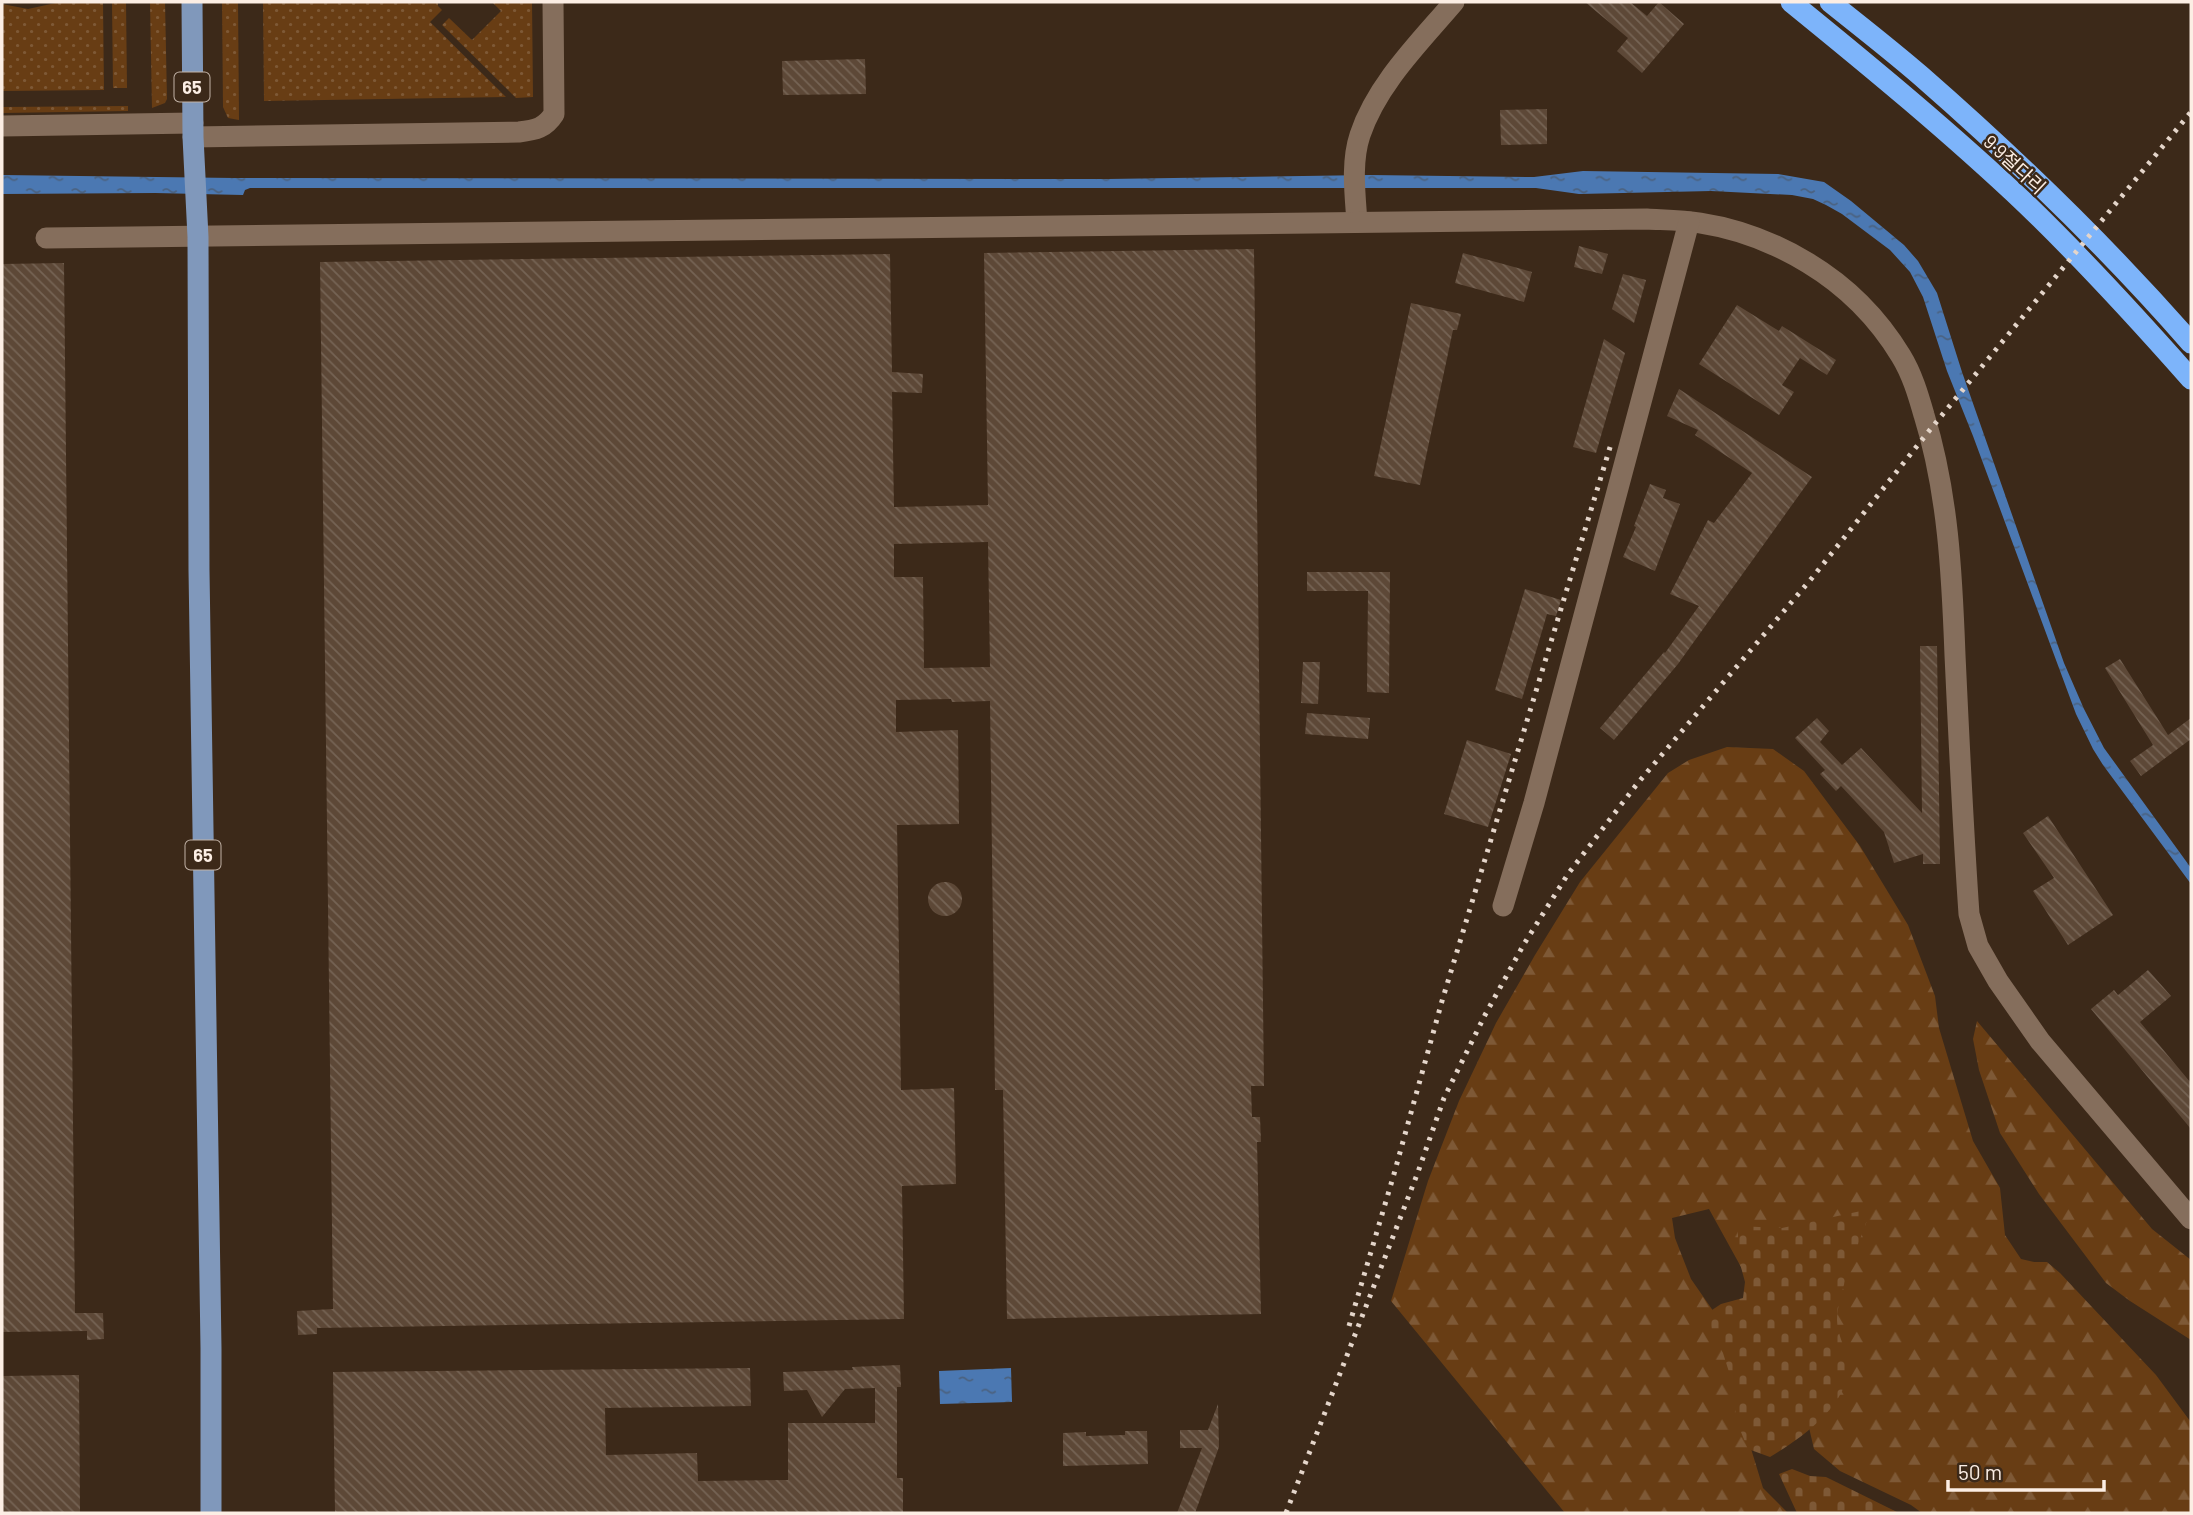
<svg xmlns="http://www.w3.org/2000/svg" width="2193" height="1515" font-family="Barlow,'Noto Sans KR',sans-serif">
<defs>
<pattern id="grass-dots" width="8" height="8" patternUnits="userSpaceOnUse" patternTransform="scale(1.75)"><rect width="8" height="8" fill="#683d14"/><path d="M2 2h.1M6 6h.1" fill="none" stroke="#7e5936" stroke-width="1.8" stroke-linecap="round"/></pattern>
<pattern id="forest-firs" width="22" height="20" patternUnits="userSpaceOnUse" patternTransform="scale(1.75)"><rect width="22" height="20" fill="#683d14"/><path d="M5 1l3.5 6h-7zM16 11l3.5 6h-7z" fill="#7e5936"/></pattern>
<pattern id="cemetery-stones" width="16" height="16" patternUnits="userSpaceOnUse" patternTransform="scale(1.75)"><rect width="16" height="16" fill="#683d14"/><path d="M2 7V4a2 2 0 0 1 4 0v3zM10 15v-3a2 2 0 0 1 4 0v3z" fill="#7e5936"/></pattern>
<pattern id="water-ripples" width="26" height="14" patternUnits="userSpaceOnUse" patternTransform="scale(1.75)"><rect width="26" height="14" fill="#4b78b2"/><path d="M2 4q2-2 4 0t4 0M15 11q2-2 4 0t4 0" fill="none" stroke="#4b6280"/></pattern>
<pattern id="building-back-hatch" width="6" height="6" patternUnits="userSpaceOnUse" patternTransform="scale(1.75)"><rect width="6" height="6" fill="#5d4837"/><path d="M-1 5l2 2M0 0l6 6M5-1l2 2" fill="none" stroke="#756354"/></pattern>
</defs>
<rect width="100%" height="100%" fill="#3c2919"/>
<g fill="url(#grass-dots)">
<polygon points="60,2 103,2 104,90 2,91 2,4 28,9"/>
<polygon points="112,2 126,2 127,88 113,88"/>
<polygon points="150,2 165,2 167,99 165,103 152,108"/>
<polygon points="222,2 238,2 239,120 228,118 223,107"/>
<polygon points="263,2 438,2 438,6 442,10 430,22 506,97 264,101"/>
<polygon points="492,2 532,2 533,97 516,98 442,25 449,18 472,40 501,11"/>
<polygon points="128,106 128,111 2,113 2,107"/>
</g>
<g fill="url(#forest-firs)">
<polygon points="1727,747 1773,749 1804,771 1860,846 1908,925 1935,996 1939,1028 1973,1141 2000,1188 2005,1235 2021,1259 2034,1262 2047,1262 2060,1273 2156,1375 2190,1421 2191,1513 1922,1513 1911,1505 1840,1471 1814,1449 1807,1419 1762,1305 1709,1209 1672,1218 1675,1238 1691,1279 1743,1354 1745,1429 1763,1488 1788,1513 1565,1513 1391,1301 1428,1181 1459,1101 1496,1023 1535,955 1580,882 1668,773 1689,760"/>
<polygon points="1977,1021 2152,1229 2191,1260 2191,1340 2130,1301 2106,1283 2039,1194 2000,1133 1979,1070 1973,1039"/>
</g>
<g fill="url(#cemetery-stones)">
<path d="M1861 1211 1868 1218C1859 1243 1837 1295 1837 1320 1837 1336 1848 1351 1848 1367 1848 1406 1800 1439 1770 1457L1748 1449 1736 1420 1735 1391 1723 1353 1712 1332 1709 1312 1721 1304 1743 1298 1745 1282 1738 1256V1226L1782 1228Z"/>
<polygon points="1792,1469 1810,1476 1826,1477 1899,1513 1797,1513 1779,1474"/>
</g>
<g fill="url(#water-ripples)">
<polygon points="1583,171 1778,174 1824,182 1851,201 1904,245 1918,261 1937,293 1962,372 2064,663 2084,709 2104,748 2191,868 2191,884 2103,765 2093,749 2076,714 1973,436 1947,371 1923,297 1910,272 1890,250 1842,214 1826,205 1813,199 1792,195 1711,191 1579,194 1536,188 250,188 245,190 243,195 155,193 2,194 2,175 234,178 1108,179 1370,175 1534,177"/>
<polygon points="1011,1368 1012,1402 940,1404 939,1371"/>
</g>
<g fill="url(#building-back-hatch)" fill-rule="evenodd">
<polygon points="1585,2 1630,2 1647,16 1659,2 1684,24 1642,73 1617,51 1628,38"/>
<polygon points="865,59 866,94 783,95 782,61"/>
<polygon points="1547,109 1547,144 1501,145 1500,110"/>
<polygon points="1579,246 1608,254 1602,274 1574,267"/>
<path d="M1254 249 1264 1086H1251L1252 1117H1260L1261 1142H1257L1261 1314 1007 1319 1003 1090H995L990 701 952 702 951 699 896 700V732L958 730 959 824 897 825 901 1090 954 1088 956 1184 902 1186 904 1319 317 1328V1334L298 1335 297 1311 333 1309 320 262 890 254 892 372 923 374 922 393 892 392 894 507 988 505 984 253ZM988 542 990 667 924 668 923 577H894V544Z"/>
<polygon points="1463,253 1532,272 1524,302 1455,283"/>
<polygon points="64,263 75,1313 103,1313 104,1339 87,1340 87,1331 2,1332 2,264"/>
<polygon points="1623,274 1646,280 1634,323 1612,309"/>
<polygon points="1411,303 1461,314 1457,330 1453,330 1420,485 1374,476"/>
<polygon points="1737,305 1779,331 1782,326 1836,360 1827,375 1800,358 1782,385 1794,392 1779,415 1699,364"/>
<polygon points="1604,339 1625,353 1596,453 1573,447"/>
<polygon points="1679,389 1812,477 1678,664 1614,740 1600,728 1664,652 1665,653 1699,606 1670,594 1708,520 1714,523 1752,473 1695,435 1698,430 1667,416"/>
<polygon points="1650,484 1666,490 1663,498 1680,504 1655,571 1623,557 1636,527 1634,526"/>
<polygon points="1307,572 1390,572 1389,693 1367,692 1368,591 1307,591"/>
<polygon points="1525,589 1561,600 1556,616 1547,614 1522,699 1495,690"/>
<polygon points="1920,646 1937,646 1940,864 1923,864 1923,854 1894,863 1884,832 1841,786 1836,791 1820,774 1825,770 1795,738 1817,718 1829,731 1820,742 1842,765 1861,748 1922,813"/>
<polygon points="2120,659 2168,735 2191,718 2191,739 2141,776 2130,761 2153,745 2105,668"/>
<polygon points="1303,662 1320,662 1318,704 1301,703"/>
<polygon points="1307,713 1370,718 1368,739 1305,734"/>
<polygon points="1467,740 1511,754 1488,827 1444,814"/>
<polygon points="2048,816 2113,915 2068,945 2033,891 2054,878 2023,833"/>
<circle cx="945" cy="899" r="17"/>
<polygon points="2148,970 2171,996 2140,1022 2191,1083 2191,1129 2091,1009 2114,990 2118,995"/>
<polygon points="900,1365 901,1387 897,1387 897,1478 903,1478 903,1513 335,1513 333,1372 750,1368 751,1406 605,1408 606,1455 697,1453 698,1481 788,1480 788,1423 875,1423 875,1388 845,1389 822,1417 807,1390 784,1391 783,1372 853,1370 852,1367"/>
<polygon points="79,1375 80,1513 2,1513 2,1376"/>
<polygon points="1218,1404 1219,1447 1195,1513 1177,1513 1202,1448 1180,1448 1180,1430 1208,1430"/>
<polygon points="1125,1431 1147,1431 1148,1464 1063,1466 1063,1433 1086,1432 1086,1436 1125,1435"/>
</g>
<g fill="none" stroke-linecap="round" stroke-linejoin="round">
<g stroke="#856e5c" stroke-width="21">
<polyline points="2,126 193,123"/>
<path d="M193 137 519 132C536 130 545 128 554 114L553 2"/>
<path d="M1357 222C1355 194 1351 162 1360 135 1377 84 1420 42 1454 2"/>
<path d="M46 238 1647 219C1665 220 1683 220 1700 223 1739 229 1775 243 1808 263 1846 286 1878 318 1901 356 1912 374 1918 394 1924 415 1948 492 1952 574 1955 655 1959 741 1963 828 1969 914L1978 946 1998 981 2040 1041 2191 1219"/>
<polyline points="1503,906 1534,803 1689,222"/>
</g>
<polyline stroke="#8098bb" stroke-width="21" points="192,2 193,137 198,237 199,570 211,1348 211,1513"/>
<g stroke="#7db4fa" stroke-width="21">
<path d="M1791 2C1871 67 1951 133 2026 204 2084 260 2138 319 2191 379"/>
<path d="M1830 2C1860 26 1891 50 1921 76 2016 159 2108 248 2191 343"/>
</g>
<g stroke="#e4d5ca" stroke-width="5" stroke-dasharray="3.5 7" stroke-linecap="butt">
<polyline points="1349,1326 1394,1174 1442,1001 1611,444"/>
<polyline points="1286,1513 1418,1172 1444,1098 1485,1015 1524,944 1568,874 1637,784 1812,578 1929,431 2191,112"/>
</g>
</g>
<g text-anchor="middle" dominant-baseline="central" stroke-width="5" stroke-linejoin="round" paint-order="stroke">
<g fill="#3c2919" stroke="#c2b3a7" stroke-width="2">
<rect x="174.5" y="72.5" width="35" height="29" rx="5"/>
<rect x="185.5" y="840.5" width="35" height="29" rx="5"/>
</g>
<g font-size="18" font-weight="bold" fill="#fceee4">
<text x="192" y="87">65</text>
<text x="203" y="855">65</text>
</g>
<g font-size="19" fill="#fceee4" stroke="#3c2919">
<text transform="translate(2015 164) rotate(43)">9·9절다리</text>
</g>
</g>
<rect width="2193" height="1515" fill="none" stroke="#fceee4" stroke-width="7"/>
<path d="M1948 1480v10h156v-10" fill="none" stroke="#fceee4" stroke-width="3.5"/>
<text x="1958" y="1480" font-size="21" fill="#fceee4" stroke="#3c2919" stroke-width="5" paint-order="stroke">50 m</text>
</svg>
